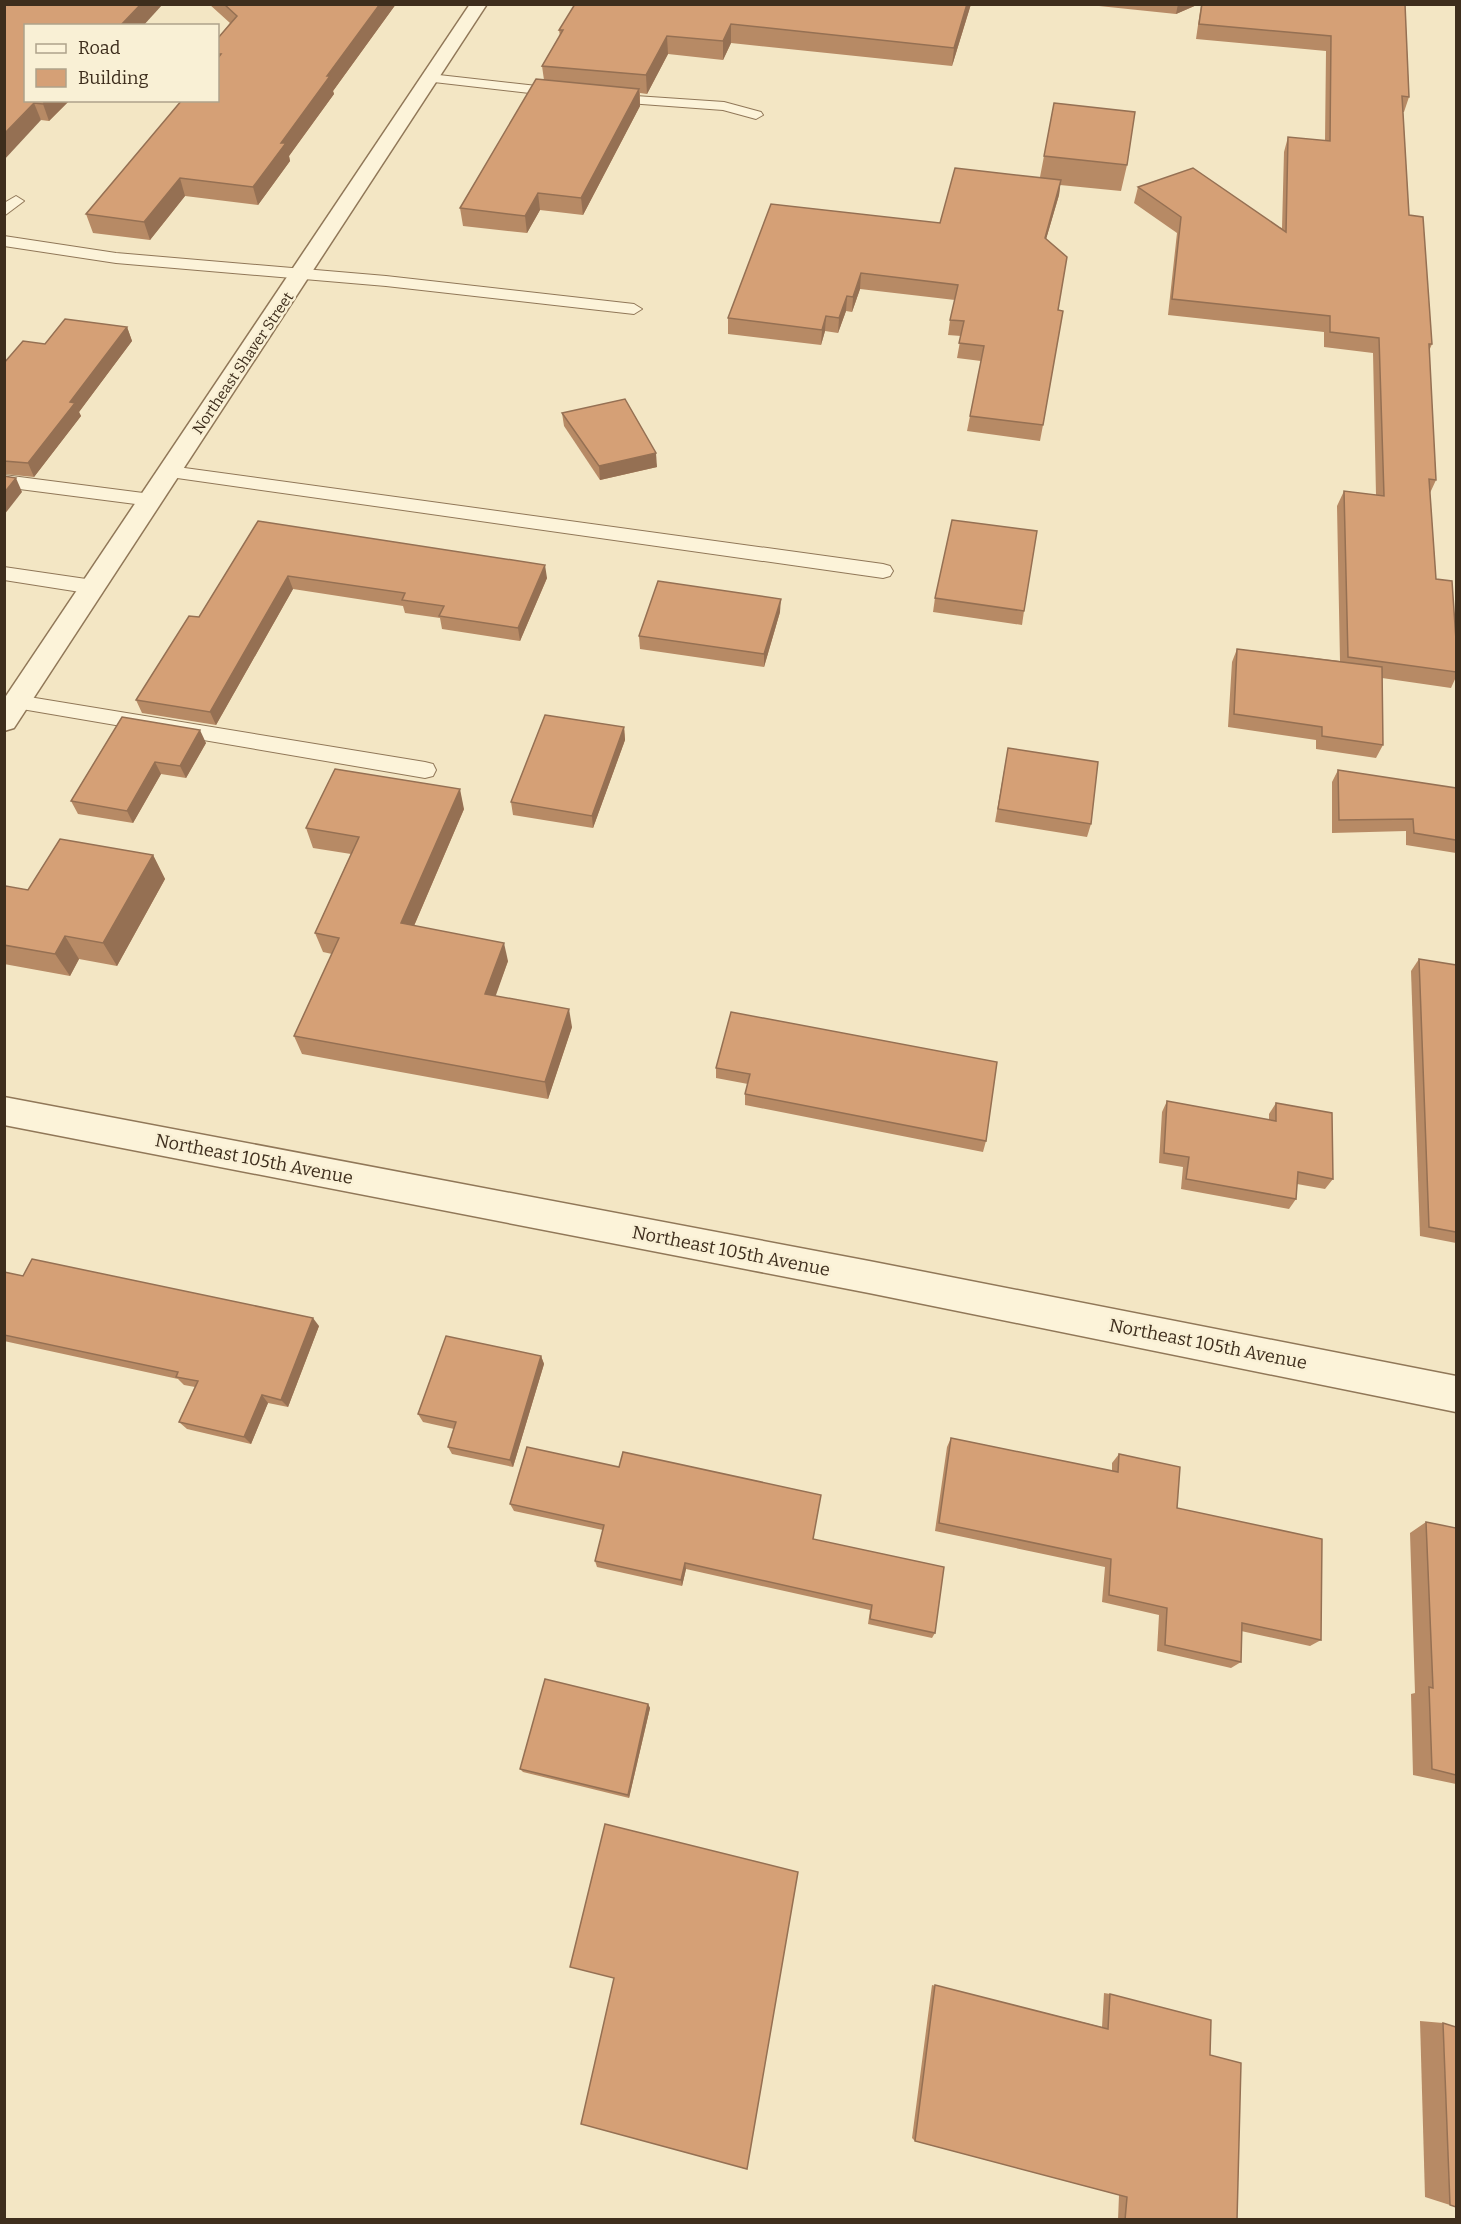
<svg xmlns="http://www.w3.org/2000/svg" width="1461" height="2224" font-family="Bitter,serif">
<rect width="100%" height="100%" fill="#f3e6c4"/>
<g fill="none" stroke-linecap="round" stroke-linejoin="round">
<g stroke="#907758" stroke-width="2">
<g id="service">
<polygon points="430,74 564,89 571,93 564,97 425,81 423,78 425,75"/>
<polygon points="606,94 724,102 761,112 763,115 756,119 723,110 601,101 599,98 601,95"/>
<polygon points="16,196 24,201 4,216 4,203"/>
<polygon points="4,236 116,253 386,276 634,304 642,309 634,314 386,286 116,263 4,246"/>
<polygon points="170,466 883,564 890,566 893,571 890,576 883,578 163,476 161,472 163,468"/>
<polygon points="4,475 151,494 158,496 160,500 158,504 151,506 4,487"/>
<polygon points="4,567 93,580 100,582 103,587 100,592 93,594 4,580"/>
<polygon points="17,695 425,762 433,764 436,770 433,776 425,778 10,707 6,702 10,697"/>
</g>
</g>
<g stroke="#907758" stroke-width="3">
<polygon id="minor" points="470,4 487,4 14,728 4,731 4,699"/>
</g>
<g stroke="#907758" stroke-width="3">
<polygon id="tertiary" points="4,1097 869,1261 1456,1376 1456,1412 869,1293 4,1125"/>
</g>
<use href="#service" fill="#fcf3d9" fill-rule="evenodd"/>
<use href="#minor" fill="#fcf3d9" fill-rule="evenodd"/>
<use href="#tertiary" fill="#fcf3d9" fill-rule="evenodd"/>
</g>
<g fill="#b78a65">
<polygon points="209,4 396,4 333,91 334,94 289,156 290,161 258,205 185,196 150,240 93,233 86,214 218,100 218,38 230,23"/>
<polygon points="971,4 952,66 731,43 723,60 668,54 647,94 640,93 640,106 583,215 540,210 527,233 463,226 460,208 544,80 542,66 560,36 559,30"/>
<polygon points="1099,4 1199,4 1176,14 1099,6"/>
<polygon points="1201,4 1405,4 1409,97 1404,112 1403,112 1409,215 1432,344 1429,351 1436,480 1430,493 1436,579 1456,640 1456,677 1451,688 1382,678 1383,745 1376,758 1316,749 1316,740 1228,727 1232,662 1237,649 1340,661 1337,506 1344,491 1376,495 1373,353 1324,347 1324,332 1168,315 1177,233 1134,203 1138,187 1282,228 1284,152 1288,137 1325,141 1326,51 1196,39"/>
<polygon points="26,100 70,100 49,121 41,120"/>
<polygon points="1044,156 1127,165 1121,191 1060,185 1059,195 1046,239 1058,310 1043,425 1040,441 967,431 981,361 957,358 961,336 948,335 950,320 955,300 860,289 852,312 846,311 838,333 825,331 821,345 728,334 728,318 1040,177"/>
<polygon points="127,327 132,341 79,412 81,416 34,477 4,474 4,363 45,344"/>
<polygon points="562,413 657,467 600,480 564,426"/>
<polygon points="258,521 547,578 520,641 442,629 440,618 405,613 403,606 293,589 216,725 142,713 136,700 199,617"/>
<polygon points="935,598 1024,611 1022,625 933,612"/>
<polygon points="780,612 764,667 640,649 639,636"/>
<polygon points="122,717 206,743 186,778 161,774 133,823 78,814 71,801"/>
<polygon points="624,727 625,740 593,828 513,815 511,802"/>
<polygon points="1008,748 1091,824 1087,837 995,822"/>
<polygon points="1338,770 1456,788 1456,853 1406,845 1406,831 1332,833 1332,782"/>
<polygon points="464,809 414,926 508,961 495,996 572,1027 548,1099 302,1054 294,1036 332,954 323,952 315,933 351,854 313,848 306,828"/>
<polygon points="153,855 165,879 117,966 79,959 70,976 4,964 4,889 28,890"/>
<polygon points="1419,959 1456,965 1456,1243 1420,1236 1411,971"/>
<polygon points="997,1062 986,1141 983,1152 745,1105 745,1094 748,1084 716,1078 716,1068"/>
<polygon points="1167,1101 1269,1120 1269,1114 1276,1103 1333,1179 1325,1189 1297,1184 1296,1199 1289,1209 1181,1189 1183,1167 1159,1163 1162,1112"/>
<polygon points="4,1272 23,1276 319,1326 288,1407 268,1403 251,1444 187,1429 179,1422 195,1387 184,1385 178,1379 4,1341"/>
<polygon points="541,1356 544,1364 513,1467 452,1454 448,1447 454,1429 423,1422 418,1414"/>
<polygon points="951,1438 1112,1471 1112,1463 1119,1454 1321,1640 1310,1646 1241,1631 1241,1662 1231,1668 1157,1651 1159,1615 1102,1602 1105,1567 935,1531 947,1447"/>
<polygon points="510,1504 813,1539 935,1633 932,1638 868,1624 870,1610 686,1569 682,1586 597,1567 595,1561 603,1530 514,1511"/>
<polygon points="1426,1522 1456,1528 1456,1784 1413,1775 1411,1694 1415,1693 1410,1533"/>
<polygon points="648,1704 650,1708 629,1798 523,1772 520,1769"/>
<polygon points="932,1985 1102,2027 1104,1993 1110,1994 1210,2055 1237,2220 1118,2220 1119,2195 915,2141 912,2138"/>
<polygon points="1420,2021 1443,2023 1450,2205 1425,2197"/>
</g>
<g fill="#957053">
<polygon points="141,4 163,4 143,26 120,26"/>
<polygon points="380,4 396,4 333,91 334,94 289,156 290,161 258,205 253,187 281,143 327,76"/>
<polygon points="967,4 971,4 952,66 954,48"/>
<polygon points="1178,4 1199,4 1176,14"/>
<polygon points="731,24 731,43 723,60 723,41"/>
<polygon points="667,36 668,54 647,94 646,75"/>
<polygon points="639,89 640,106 583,215 581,198"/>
<polygon points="46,100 70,100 49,121 43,104"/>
<polygon points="34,103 41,120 4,160 4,134"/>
<polygon points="180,178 185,196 150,240 144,222"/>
<polygon points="1061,180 1059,195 1042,253 1045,238"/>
<polygon points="538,193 540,210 527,233 525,216"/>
<polygon points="861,273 860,289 852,312 853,297"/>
<polygon points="847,296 846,311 838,333 839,318"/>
<polygon points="826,316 825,331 821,345 822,330"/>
<polygon points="127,327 132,341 79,412 81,416 34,477 28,463 70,402"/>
<polygon points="656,453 657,467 600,480 599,466"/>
<polygon points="16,478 22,492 4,515 4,493"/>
<polygon points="545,565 547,578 520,641 518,628"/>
<polygon points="288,576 293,589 216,725 210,712"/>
<polygon points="781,599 780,612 764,667 764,654"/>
<polygon points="624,727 625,740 593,828 592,816"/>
<polygon points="200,730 206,743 186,778 180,766"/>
<polygon points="155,762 161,774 133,823 127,811"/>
<polygon points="460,789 464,809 407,942 401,923"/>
<polygon points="153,855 165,879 117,966 103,943"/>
<polygon points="65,936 79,959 70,976 55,954"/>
<polygon points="504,943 508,961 490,1012 485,994"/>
<polygon points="569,1009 572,1027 548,1099 545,1082"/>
<polygon points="313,1318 319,1326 288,1407 281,1400"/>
<polygon points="541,1356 544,1364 513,1467 510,1460"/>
<polygon points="262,1395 268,1403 251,1444 244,1437"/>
<polygon points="685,1563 686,1569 682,1586 681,1580"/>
<polygon points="648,1704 650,1708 629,1798 628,1795"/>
</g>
<g fill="#d5a076" stroke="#957053" stroke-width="1.5">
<polygon points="4,4 141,4 120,26 26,26 26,100 46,100 43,104 34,103 4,134"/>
<polygon points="224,4 380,4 327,76 330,76 281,143 286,143 253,187 180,178 144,222 86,214 182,100 218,100 218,58 221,54 218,54 218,38 237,16"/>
<polygon points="575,4 967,4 954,48 731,24 723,41 667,36 646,75 542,66 563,30 559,30"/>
<polygon points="1202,4 1405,4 1409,97 1402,96 1409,215 1423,217 1432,344 1429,344 1436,480 1429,479 1436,579 1452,581 1456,640 1456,672 1348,657 1344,491 1384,496 1379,338 1330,332 1330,316 1172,299 1181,217 1138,187 1193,168 1286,232 1288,137 1330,141 1331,36 1199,24"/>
<polygon points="536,79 639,89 581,198 538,193 525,216 460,208"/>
<polygon points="1054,103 1135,112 1127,165 1044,156"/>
<polygon points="955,168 1061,180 1045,238 1067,257 1058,310 1063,311 1043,425 970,416 984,346 959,343 964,321 950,320 958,285 861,273 853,297 847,296 839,318 826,316 822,330 728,318 771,204 940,223"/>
<polygon points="65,319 127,327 70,402 75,403 28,463 4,461 4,363 23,341 45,344"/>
<polygon points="625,399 656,453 599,466 562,413"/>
<polygon points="4,476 16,478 4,493"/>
<polygon points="952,520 1037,531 1024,611 935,598"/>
<polygon points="258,521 545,565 518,628 439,616 444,606 402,600 405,593 288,576 210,712 136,700 189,616 199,617"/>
<polygon points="658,581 781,599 764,654 639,636"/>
<polygon points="1237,649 1382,667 1383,745 1322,736 1322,727 1234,714"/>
<polygon points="545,715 624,727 592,816 511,802"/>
<polygon points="122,717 200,730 180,766 155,762 127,811 71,801"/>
<polygon points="1008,748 1098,762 1091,824 998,809"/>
<polygon points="335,769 460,789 401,923 504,943 485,994 569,1009 545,1082 294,1036 339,938 315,933 359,837 306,828"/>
<polygon points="1338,770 1456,788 1456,840 1414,833 1413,819 1339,820"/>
<polygon points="60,839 153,855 103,943 65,936 55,954 4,945 4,889 6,886 28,890"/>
<polygon points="1419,959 1456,965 1456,1232 1429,1227"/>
<polygon points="731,1012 997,1062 986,1141 745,1094 750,1074 716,1068"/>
<polygon points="1167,1101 1276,1121 1276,1103 1332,1113 1333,1179 1298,1172 1296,1199 1186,1179 1189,1157 1164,1153"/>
<polygon points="32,1259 313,1318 281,1400 262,1395 244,1437 179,1422 198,1381 176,1377 178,1372 4,1335 4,1272 23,1276"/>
<polygon points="446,1336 541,1356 510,1460 448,1447 456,1422 418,1414"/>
<polygon points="951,1438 1118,1472 1119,1454 1180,1467 1177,1508 1322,1539 1321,1640 1242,1623 1241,1662 1165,1645 1167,1608 1109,1595 1111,1559 939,1523"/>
<polygon points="527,1447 619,1467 623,1452 821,1495 813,1539 944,1567 935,1633 870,1619 872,1605 685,1563 681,1580 595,1561 604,1525 510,1504"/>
<polygon points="1426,1522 1456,1528 1456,1775 1432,1769 1429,1687 1433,1688"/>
<polygon points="545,1679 648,1704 628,1795 520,1769"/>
<polygon points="605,1824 798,1872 747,2169 581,2124 614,1978 570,1967"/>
<polygon points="935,1985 1108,2029 1110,1994 1211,2020 1210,2055 1241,2063 1237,2220 1125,2220 1127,2197 915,2141"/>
<polygon points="1443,2023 1456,2027 1456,2207 1450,2205"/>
</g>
<g text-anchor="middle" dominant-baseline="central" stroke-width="5" stroke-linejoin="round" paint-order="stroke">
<g font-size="15" fill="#3e2e1d" stroke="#f9f0d5">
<text transform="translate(243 363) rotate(-56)">Northeast Shaver Street</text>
</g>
<g font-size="18" fill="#3e2e1d" stroke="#f9f0d5">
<text transform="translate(254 1159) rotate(11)">Northeast 105th Avenue</text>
<text transform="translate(731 1251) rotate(11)">Northeast 105th Avenue</text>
<text transform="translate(1208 1344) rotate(11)">Northeast 105th Avenue</text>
</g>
</g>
<rect width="1461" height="2224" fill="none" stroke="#3e2e1d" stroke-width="12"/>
<rect x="24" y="24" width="195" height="78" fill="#f9f0d5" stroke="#aea28b" stroke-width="1.5"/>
<rect x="36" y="44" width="30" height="9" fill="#fcf3d9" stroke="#aea28b" stroke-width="1.5"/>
<text x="78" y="54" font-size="18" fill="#3e2e1d">Road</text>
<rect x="36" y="69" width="30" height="18" fill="#d5a076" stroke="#aea28b" stroke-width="1.5"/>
<text x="78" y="84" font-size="18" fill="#3e2e1d">Building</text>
</svg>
